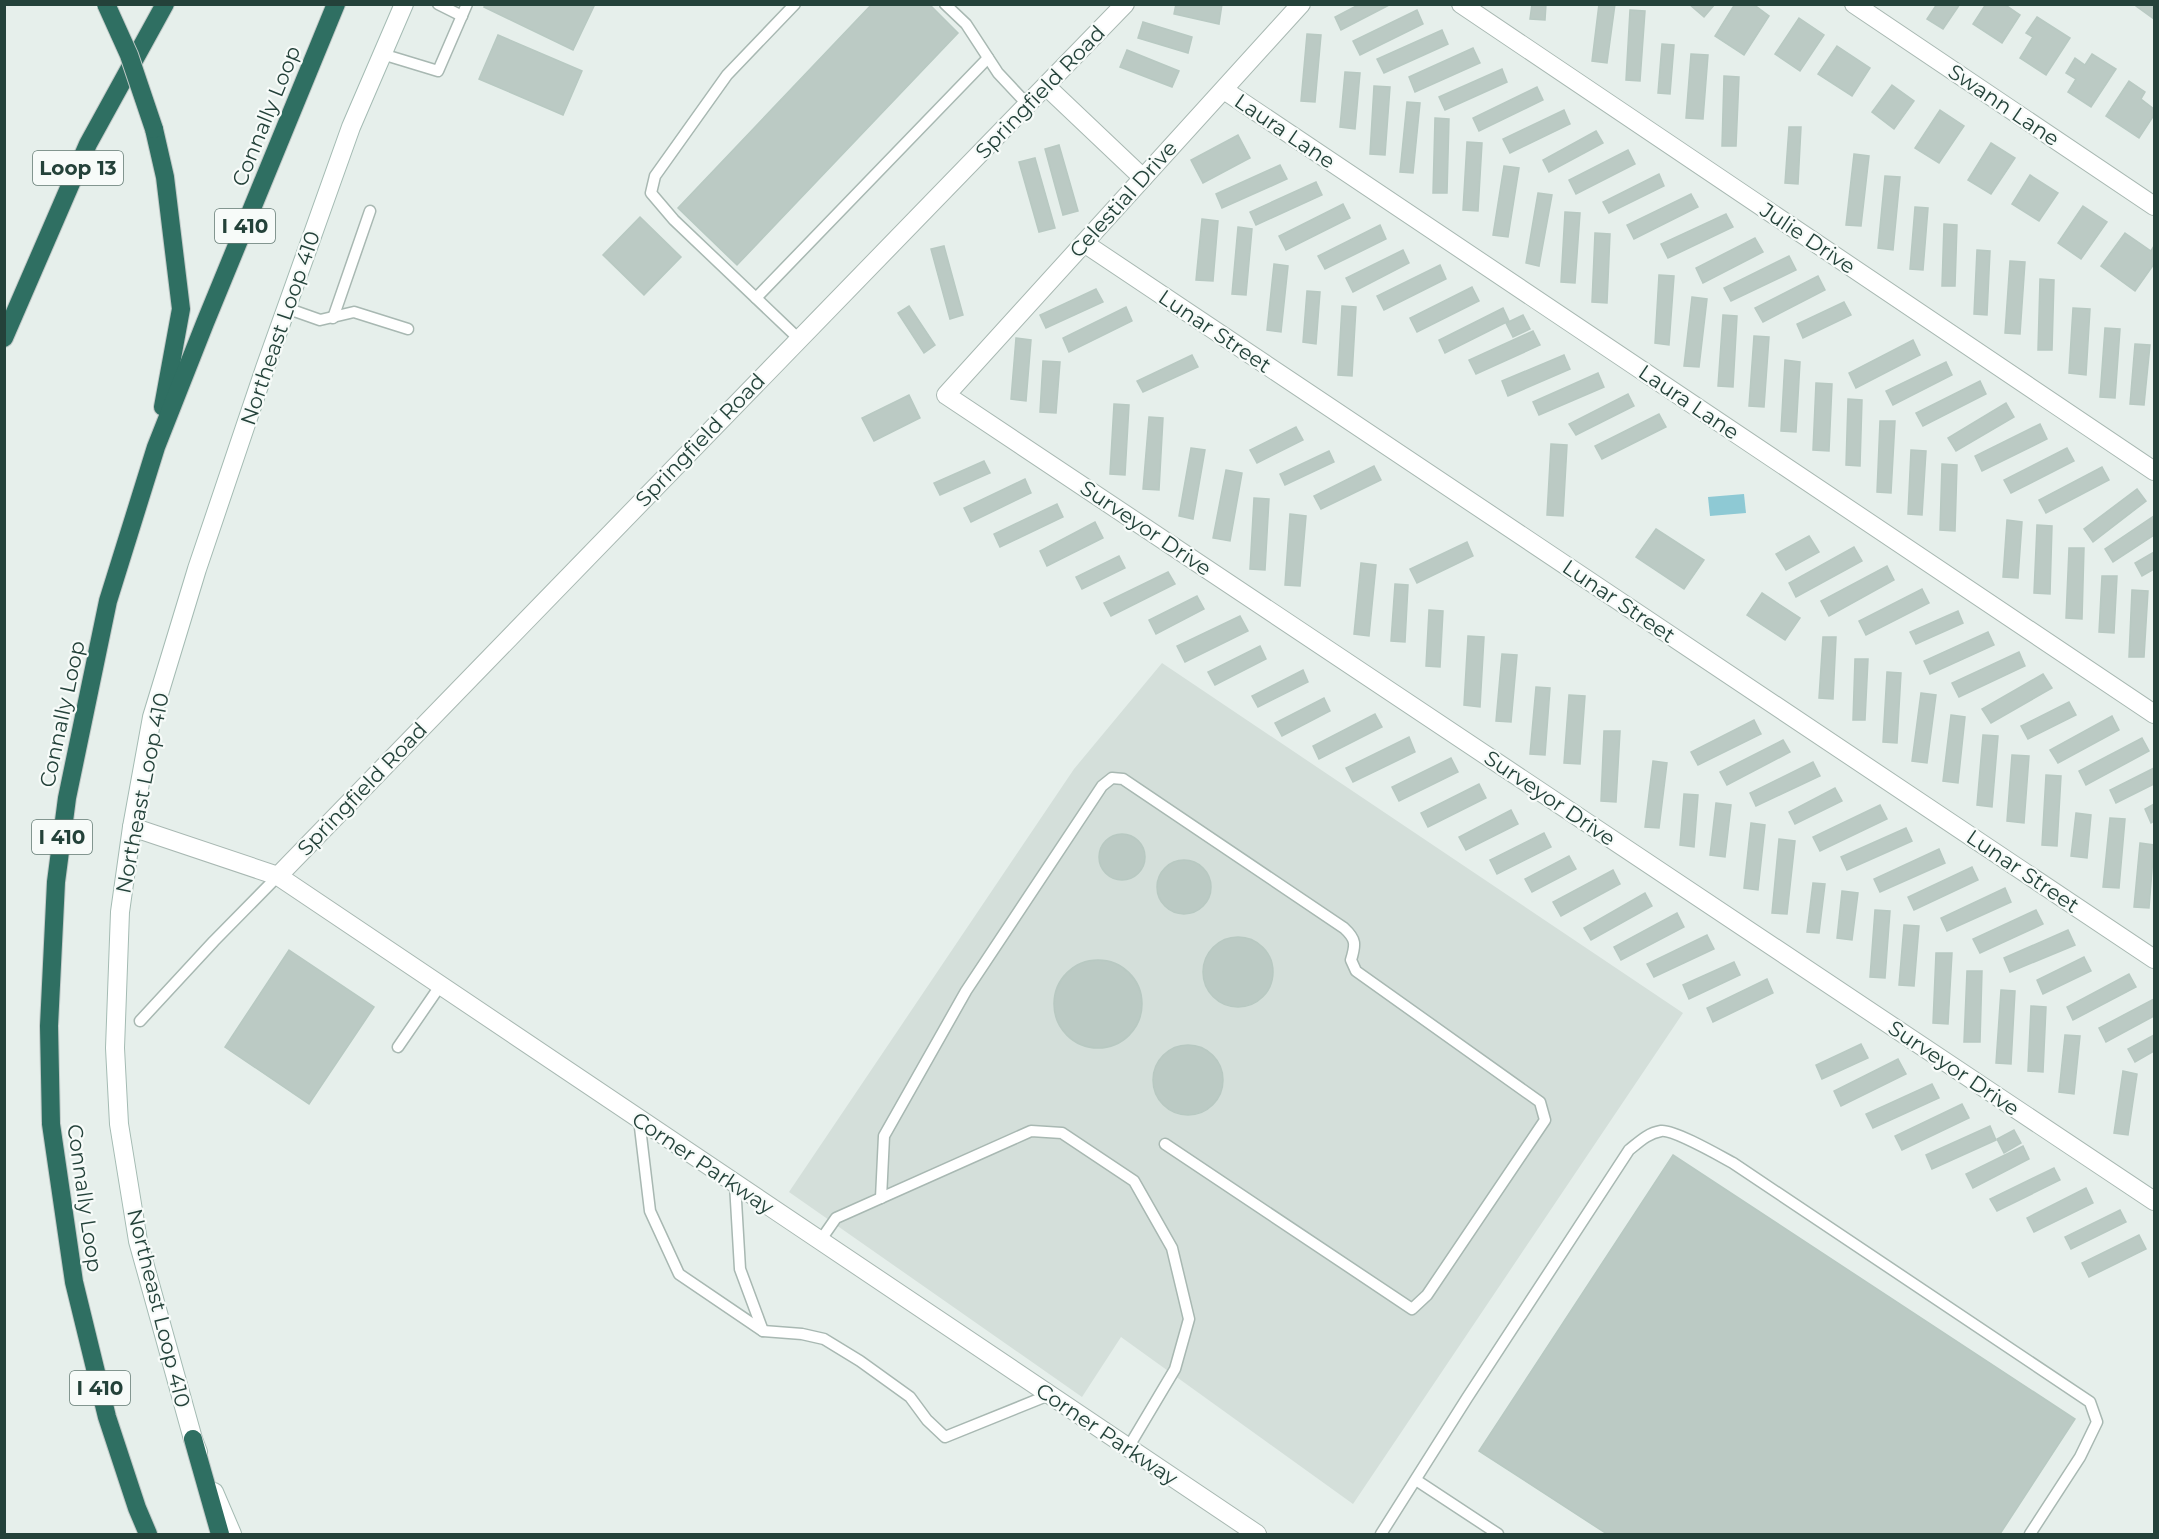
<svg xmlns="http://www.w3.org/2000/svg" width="2159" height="1539" font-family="Montserrat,sans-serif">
<rect width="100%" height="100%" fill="#e6efeb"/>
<polygon fill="#d4dfda" points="1162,663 1683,1013 1353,1504 1121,1337 1082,1397 789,1192 1074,769"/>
<polygon fill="#8ec9d4" points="1744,494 1746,513 1710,516 1708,497"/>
<g fill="#bbcac4" stroke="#b8c9c2" stroke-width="1.5">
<polygon points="485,4 595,4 573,50 484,7"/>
<polygon points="872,4 929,4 958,33 737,265 678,208"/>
<polygon points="1176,4 1222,4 1219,24 1174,14"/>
<polygon points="1360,4 1391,4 1341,30 1335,17"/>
<polygon points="1532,4 1546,4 1545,20 1530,19"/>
<polygon points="1599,4 1615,4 1607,63 1592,61"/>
<polygon points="1689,4 1715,4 1704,17"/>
<polygon points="1735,4 1753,4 1769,16 1744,55 1715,36"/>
<polygon points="1937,4 1960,4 1943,29 1927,19"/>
<polygon points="1986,4 2004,4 2020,15 2002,43 1973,24"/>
<polygon points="2137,4 2154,4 2154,19 2136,6"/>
<polygon points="1417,10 1423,24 1360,55 1353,41"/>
<polygon points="1630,10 1645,11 1640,81 1626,80"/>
<polygon points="2037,17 2070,38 2046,75 2020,58 2033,37 2026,33"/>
<polygon points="1799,18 1824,35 1800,71 1775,54"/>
<polygon points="1143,22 1192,37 1188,53 1138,38"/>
<polygon points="1442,30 1448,44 1384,73 1377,59"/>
<polygon points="1307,34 1321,35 1315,102 1301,101"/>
<polygon points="498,35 582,71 563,115 479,79"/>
<polygon points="1662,44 1674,45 1670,94 1658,93"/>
<polygon points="1837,46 1870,68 1852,96 1818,74"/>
<polygon points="1473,48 1480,63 1415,92 1409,77"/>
<polygon points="1127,50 1179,71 1172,87 1120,67"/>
<polygon points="1691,54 1708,55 1703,119 1686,118"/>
<polygon points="2092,54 2116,69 2091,107 2068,92 2076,79 2066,73 2075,58 2085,65"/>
<polygon points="1502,69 1507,82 1445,110 1439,97"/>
<polygon points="1345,72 1360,73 1355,129 1340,127"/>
<polygon points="1724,76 1739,77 1736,146 1722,146"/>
<polygon points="2129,81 2145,92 2141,99 2154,109 2154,115 2139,138 2106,116"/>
<polygon points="1892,85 1914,101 1894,129 1872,112"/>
<polygon points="1374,86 1390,87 1385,155 1370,154"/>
<polygon points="1537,87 1543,100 1479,131 1473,118"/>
<polygon points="1407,102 1420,103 1413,173 1400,172"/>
<polygon points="1564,110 1570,124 1510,153 1503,139"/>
<polygon points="1940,110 1964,126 1939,163 1915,148"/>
<polygon points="1435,118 1449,119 1447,193 1433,193"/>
<polygon points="1789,127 1801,127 1798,184 1785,183"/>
<polygon points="1596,131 1603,143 1549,172 1543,160"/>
<polygon points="1238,135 1250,158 1203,183 1191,160"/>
<polygon points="1467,142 1482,143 1478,211 1463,210"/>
<polygon points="1991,143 2015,158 1991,194 1968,180"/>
<polygon points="1059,145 1078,211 1063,215 1045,149"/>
<polygon points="1628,150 1635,164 1576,194 1569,180"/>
<polygon points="1854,154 1869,156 1861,226 1846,225"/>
<polygon points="1035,158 1055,228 1039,232 1019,162"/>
<polygon points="1280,165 1287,179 1222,208 1216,194"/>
<polygon points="1504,166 1519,168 1508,237 1493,235"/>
<polygon points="1659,174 1664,186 1609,213 1603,202"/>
<polygon points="2030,175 2058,193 2039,221 2012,204"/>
<polygon points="1885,176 1900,177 1893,250 1878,248"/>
<polygon points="1316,182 1322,195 1256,225 1250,212"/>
<polygon points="1538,193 1552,195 1539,266 1526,263"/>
<polygon points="1691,194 1698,207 1634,239 1627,225"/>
<polygon points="1343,204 1350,218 1286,250 1279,236"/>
<polygon points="2083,206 2107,222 2081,259 2058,243"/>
<polygon points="1915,207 1928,208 1923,270 1910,269"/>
<polygon points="1565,212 1580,213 1575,283 1561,282"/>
<polygon points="1726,214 1733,227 1668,258 1661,244"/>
<polygon points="640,217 681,257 644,295 603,255"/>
<polygon points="1202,219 1218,221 1213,281 1196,280"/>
<polygon points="1944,224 1957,225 1955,286 1942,286"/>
<polygon points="1380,225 1386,239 1325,269 1318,256"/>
<polygon points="1238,227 1252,229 1246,295 1232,294"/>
<polygon points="1595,233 1610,234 1607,303 1592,302"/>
<polygon points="2125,233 2151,251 2154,246 2154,264 2135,291 2101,266"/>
<polygon points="1755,238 1763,252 1703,283 1696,268"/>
<polygon points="944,246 963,315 950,319 931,249"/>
<polygon points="1403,250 1409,263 1353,292 1346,278"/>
<polygon points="1977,250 1990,251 1987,315 1974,314"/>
<polygon points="1789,256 1796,270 1731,301 1724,288"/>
<polygon points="2010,261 2025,262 2020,334 2005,333"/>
<polygon points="1274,264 1288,266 1281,332 1267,330"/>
<polygon points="1440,265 1446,279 1384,310 1377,296"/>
<polygon points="1659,275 1674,276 1669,345 1655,343"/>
<polygon points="1818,276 1825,290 1763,322 1755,308"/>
<polygon points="2040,279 2054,280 2052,350 2038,350"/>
<polygon points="1472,287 1479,301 1417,332 1410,318"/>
<polygon points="1096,289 1103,302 1046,328 1040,315"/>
<polygon points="1307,291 1320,292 1316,344 1303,342"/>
<polygon points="1692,297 1707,299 1699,367 1684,366"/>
<polygon points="1844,302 1851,315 1803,338 1797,324"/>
<polygon points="909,306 935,345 924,353 898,313"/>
<polygon points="1342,306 1356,307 1352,376 1338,375"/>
<polygon points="1126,307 1132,321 1069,352 1063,338"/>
<polygon points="1503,308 1509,321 1445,353 1439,340"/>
<polygon points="2073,308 2090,309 2086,375 2069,373"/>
<polygon points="1523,315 1530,329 1513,337 1506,323"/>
<polygon points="1723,315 1737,316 1733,387 1718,386"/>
<polygon points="2105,328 2120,329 2115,398 2100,397"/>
<polygon points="1533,331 1540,345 1476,374 1469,360"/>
<polygon points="1754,336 1769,337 1764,407 1749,406"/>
<polygon points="1016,338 1031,340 1026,401 1011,399"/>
<polygon points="1913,340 1920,355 1856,388 1849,373"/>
<polygon points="2135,344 2150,345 2144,405 2130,404"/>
<polygon points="1192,355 1198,367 1143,392 1137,381"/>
<polygon points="1564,355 1570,369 1508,396 1502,381"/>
<polygon points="1785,360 1800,362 1796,432 1781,431"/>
<polygon points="1043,361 1060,362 1056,413 1040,412"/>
<polygon points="1946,362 1952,375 1893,405 1886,391"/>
<polygon points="1598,373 1604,387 1539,415 1533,402"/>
<polygon points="1980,381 1986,394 1923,426 1916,413"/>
<polygon points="1816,383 1832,384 1829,451 1813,450"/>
<polygon points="1628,394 1634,406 1576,435 1569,424"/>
<polygon points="909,395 920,418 874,441 862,418"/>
<polygon points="1848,399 1862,400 1860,466 1846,465"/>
<polygon points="2006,403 2014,417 1956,451 1948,438"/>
<polygon points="1114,404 1129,405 1125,475 1110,474"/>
<polygon points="1659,414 1666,427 1602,459 1595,446"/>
<polygon points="1149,417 1163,418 1159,490 1143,489"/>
<polygon points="1880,421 1895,421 1891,493 1877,492"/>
<polygon points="2040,424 2047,439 1982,471 1975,456"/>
<polygon points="1296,427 1303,440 1257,463 1250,450"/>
<polygon points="1551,444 1567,445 1563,516 1547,515"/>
<polygon points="1191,448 1205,450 1193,519 1179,516"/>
<polygon points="2067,448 2074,461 2011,493 2004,480"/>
<polygon points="1911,450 1926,451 1922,515 1908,514"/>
<polygon points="1329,451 1334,462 1285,485 1280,474"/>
<polygon points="984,461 990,473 940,495 934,483"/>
<polygon points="1942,464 1957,465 1955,531 1940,530"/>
<polygon points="1374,466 1381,480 1321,509 1314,496"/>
<polygon points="2102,467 2109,480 2046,513 2039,500"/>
<polygon points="1226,470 1242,473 1230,541 1213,538"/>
<polygon points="1025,479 1031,493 971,522 964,508"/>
<polygon points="2137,489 2146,501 2093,542 2084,529"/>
<polygon points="1254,498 1269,499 1265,570 1250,569"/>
<polygon points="1057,504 1063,517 1000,547 994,534"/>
<polygon points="1290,514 1306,516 1300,586 1285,585"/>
<polygon points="2154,516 2154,535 2113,562 2105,549"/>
<polygon points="2007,520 2022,522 2018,578 2003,577"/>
<polygon points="1095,522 1103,538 1047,566 1040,551"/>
<polygon points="2037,525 2052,526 2050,594 2034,593"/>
<polygon points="1656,529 1704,560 1684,589 1636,557"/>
<polygon points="1809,536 1819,552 1786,570 1776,554"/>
<polygon points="1467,542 1473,556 1417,583 1410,569"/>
<polygon points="1854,547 1862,561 1796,597 1789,583"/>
<polygon points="2069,548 2084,548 2082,619 2066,618"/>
<polygon points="2154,552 2154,569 2142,576 2135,563"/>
<polygon points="1119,556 1125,568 1082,589 1076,577"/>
<polygon points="1361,563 1376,565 1369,636 1354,634"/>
<polygon points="1887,566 1894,580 1829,616 1821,601"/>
<polygon points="1168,572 1175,584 1111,616 1104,603"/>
<polygon points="2102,576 2117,576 2114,633 2099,632"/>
<polygon points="1395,584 1408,585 1405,642 1391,641"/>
<polygon points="1922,589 1929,603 1866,635 1859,621"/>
<polygon points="2132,590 2148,591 2144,657 2129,657"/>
<polygon points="1762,593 1800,618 1785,640 1747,615"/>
<polygon points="1197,596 1204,609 1156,634 1149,620"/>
<polygon points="1429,610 1443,611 1440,667 1426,666"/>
<polygon points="1958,611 1963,623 1916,644 1910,632"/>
<polygon points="1240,616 1248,631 1185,662 1177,646"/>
<polygon points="1988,632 1994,645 1930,674 1924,661"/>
<polygon points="1468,636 1484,637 1480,707 1464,705"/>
<polygon points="1823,637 1836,637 1833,699 1819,698"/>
<polygon points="1260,646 1266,659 1215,685 1208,672"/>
<polygon points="2019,652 2025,666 1959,697 1952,683"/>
<polygon points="1502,654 1517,655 1511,722 1496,721"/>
<polygon points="1855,659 1868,659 1865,720 1853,720"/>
<polygon points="1303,670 1308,682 1258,707 1252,696"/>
<polygon points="1887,672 1901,673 1897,743 1883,742"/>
<polygon points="2043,674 2052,688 1991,723 1982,709"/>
<polygon points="1536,687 1550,688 1545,755 1530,754"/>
<polygon points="1921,693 1936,695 1927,763 1912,761"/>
<polygon points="1569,695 1585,696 1580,764 1564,763"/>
<polygon points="1324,698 1330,711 1282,736 1275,723"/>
<polygon points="2069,702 2076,715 2028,739 2021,726"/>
<polygon points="1375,714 1382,727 1319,759 1313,746"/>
<polygon points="1951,715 1965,717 1958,783 1943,781"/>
<polygon points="2112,716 2119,730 2058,763 2050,750"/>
<polygon points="1754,720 1761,734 1698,765 1691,752"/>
<polygon points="1604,731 1620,731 1616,802 1601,801"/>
<polygon points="1983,735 1998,736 1992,807 1977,805"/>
<polygon points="1409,737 1415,752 1353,782 1346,768"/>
<polygon points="2142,738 2149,751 2086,785 2079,771"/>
<polygon points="1783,740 1790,752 1727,785 1720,772"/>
<polygon points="2012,755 2029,756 2024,823 2007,821"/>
<polygon points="1451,758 1458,772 1399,801 1392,787"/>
<polygon points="1653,761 1667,763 1659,828 1645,827"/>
<polygon points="1813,762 1820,776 1756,806 1750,793"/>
<polygon points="2154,768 2154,784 2116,803 2110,790"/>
<polygon points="2046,775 2061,776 2057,846 2042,845"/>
<polygon points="1479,784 1486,798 1428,827 1421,813"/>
<polygon points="1835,788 1842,801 1795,824 1789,812"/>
<polygon points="1684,794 1698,795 1694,847 1680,845"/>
<polygon points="1716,803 1731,805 1725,857 1710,855"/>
<polygon points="2154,804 2154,821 2151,823 2145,809"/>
<polygon points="1880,805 1887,819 1820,851 1813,837"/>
<polygon points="1511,810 1518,824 1466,850 1459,837"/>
<polygon points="2076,813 2091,815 2087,858 2071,856"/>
<polygon points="2110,818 2125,819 2119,888 2103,887"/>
<polygon points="1751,823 1765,825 1758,890 1744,888"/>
<polygon points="1906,828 1912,841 1847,870 1841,857"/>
<polygon points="1544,833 1551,847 1497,874 1490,860"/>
<circle cx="1122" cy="857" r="23"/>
<polygon points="1779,839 1795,841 1787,914 1772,913"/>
<polygon points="2140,843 2154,845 2149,908 2134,907"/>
<polygon points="1939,849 1945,863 1880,892 1874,879"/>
<polygon points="1569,856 1576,869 1532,892 1525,879"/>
<circle cx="1184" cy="887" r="27"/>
<polygon points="1972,867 1978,880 1914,910 1908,897"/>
<polygon points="1613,870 1620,884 1561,916 1553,902"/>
<polygon points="1813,883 1825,884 1819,933 1807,932"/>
<polygon points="2005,888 2011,902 1947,931 1941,918"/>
<polygon points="1842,891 1858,893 1852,940 1837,938"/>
<polygon points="1645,893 1652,906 1591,940 1584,928"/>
<polygon points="1875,910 1890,911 1885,978 1870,977"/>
<polygon points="2036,910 2043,924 1980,953 1973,939"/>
<polygon points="1677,913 1684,927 1621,960 1614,947"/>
<polygon points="1904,925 1919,926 1914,986 1899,985"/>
<polygon points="2068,930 2075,945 2010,972 2004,958"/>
<polygon points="1707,935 1714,949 1654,977 1647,964"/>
<circle cx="1238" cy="972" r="35"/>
<polygon points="289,950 374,1007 309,1104 225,1047"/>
<polygon points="1936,953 1952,953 1948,1024 1933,1023"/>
<polygon points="2084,957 2091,971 2043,994 2037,980"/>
<circle cx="1098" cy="1004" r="44"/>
<polygon points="1734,962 1740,975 1689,999 1683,985"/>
<polygon points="1967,971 1982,971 1980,1042 1964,1042"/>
<polygon points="2129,974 2136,987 2073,1020 2067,1007"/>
<polygon points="1767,979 1773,993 1713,1022 1707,1008"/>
<polygon points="2001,990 2015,991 2011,1064 1996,1063"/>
<polygon points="2154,999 2154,1016 2106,1042 2099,1028"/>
<polygon points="2031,1006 2046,1007 2043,1072 2028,1071"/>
<polygon points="2065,1035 2080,1036 2074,1094 2059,1092"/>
<polygon points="2154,1035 2154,1051 2135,1062 2128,1049"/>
<polygon points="1861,1044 1868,1058 1822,1079 1816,1065"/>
<circle cx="1188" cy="1080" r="35"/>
<polygon points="1898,1059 1906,1074 1841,1106 1834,1091"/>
<polygon points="2123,1071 2137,1074 2128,1135 2114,1133"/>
<polygon points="1932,1084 1939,1098 1873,1128 1866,1114"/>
<polygon points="1962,1104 1969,1118 1902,1150 1895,1136"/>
<polygon points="1990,1126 1996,1140 1932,1169 1926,1155"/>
<polygon points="2014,1130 2021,1143 2004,1153 1997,1139"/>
<polygon points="2023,1146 2029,1159 1973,1188 1966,1174"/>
<polygon points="1673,1155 2075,1419 2000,1534 1607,1534 1479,1451"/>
<polygon points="2054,1168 2060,1180 1997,1211 1990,1199"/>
<polygon points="2086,1188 2093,1203 2034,1232 2027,1218"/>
<polygon points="2120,1210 2126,1222 2071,1249 2065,1237"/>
<polygon points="2139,1235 2146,1249 2089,1277 2082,1263"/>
</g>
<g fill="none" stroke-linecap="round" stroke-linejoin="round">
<g stroke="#a8b8b2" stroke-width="13">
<g id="service">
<polyline points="438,4 462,16"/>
<polyline points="795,4 727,75 655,176 651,193 674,220 799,339"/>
<polyline points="945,4 966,24 998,73 1028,105"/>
<polyline points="382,54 438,71 467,4"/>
<polyline points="756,298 988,58"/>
<polyline points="286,308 320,320 354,312 408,329"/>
<polyline points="333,318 370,211"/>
<polyline points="140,1021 214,941 278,876"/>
<polyline points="398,1047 440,986"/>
<polyline points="639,1119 650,1211 679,1274 763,1331 802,1334 824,1339 860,1361 910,1397 927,1420 945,1437 1049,1395"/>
<polyline points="735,1184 740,1269 763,1331"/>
<path d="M881 1198 884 1136 966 991 1102 786 1112 778 1123 779 1344 928C1356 939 1356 944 1351 960L1356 971 1540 1102 1545 1120 1427 1295 1412 1309 1165 1144"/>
<polyline points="820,1241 836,1218 1031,1131 1062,1133 1134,1181 1172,1248 1189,1319 1175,1369 1128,1448"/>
<polyline points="1416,1480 1498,1534"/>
<path d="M1381 1534 1467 1398 1629 1150C1639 1142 1648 1133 1661 1131 1673 1129 1720 1156 1733 1163L2090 1402 2097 1422 2080 1457 2030 1534"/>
</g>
</g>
<g stroke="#a8b8b2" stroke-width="20">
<g id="minor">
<polyline points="1301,4 946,395 2154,1201"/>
<polyline points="1461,4 2154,471"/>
<polyline points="1854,4 2154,206"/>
<polyline points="1046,86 1143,178"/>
<polyline points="1224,90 2154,714"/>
<polyline points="1084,243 2154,959"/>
<polyline points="132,827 278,876 1257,1534"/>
<polyline points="278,876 1125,4"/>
</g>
</g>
<g stroke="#a4bbb3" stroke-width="20">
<g id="secondary">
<polyline points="198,1452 193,1439 138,1241 119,1124 115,1048 120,912 132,827 152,717 197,569 265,368 351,127 404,4"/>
<polyline points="214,1492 232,1534"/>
</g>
</g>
<g stroke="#c2cac8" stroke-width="20">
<g id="motorway">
<polyline points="154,129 165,177 181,309 163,407"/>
<polyline points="4,338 88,144 165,4"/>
<polyline points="193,1439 220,1534"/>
<polyline points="148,1534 137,1508 107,1417 74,1282 51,1124 49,1026 56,882 67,798 108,601 156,447 205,323 336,4"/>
</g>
</g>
<use href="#service" stroke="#fff" stroke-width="10"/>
<use href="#minor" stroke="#fff" stroke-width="18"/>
<use href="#secondary" stroke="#fff" stroke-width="18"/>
<use href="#motorway" stroke="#2f6f62" stroke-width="18"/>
<g stroke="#c2cac8" stroke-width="20" stroke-linecap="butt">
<polyline id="motorway-bridge" points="106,4 129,55 154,129"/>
</g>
<use href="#motorway-bridge" stroke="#2f6f62" stroke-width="18"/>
</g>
<g text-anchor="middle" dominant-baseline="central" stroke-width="4.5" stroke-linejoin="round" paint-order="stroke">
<g fill="#f7fbf9" stroke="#637a73" stroke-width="1.5">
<rect x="33" y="151" width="90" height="34" rx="4.5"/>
<rect x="215" y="209" width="60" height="34" rx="4.5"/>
<rect x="32" y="820" width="60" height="34" rx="4.5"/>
<rect x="70" y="1371" width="60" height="34" rx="4.5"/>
</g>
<g font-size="20" font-weight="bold" fill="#24423a">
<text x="78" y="168">Loop 13</text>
<text x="245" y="226">I 410</text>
<text x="62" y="837">I 410</text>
<text x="100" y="1388">I 410</text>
</g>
<g font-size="21" fill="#24423a" stroke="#f7fbf9">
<text transform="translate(1040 92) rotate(-46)">Springfield Road</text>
<text transform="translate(2004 105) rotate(34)">Swann Lane</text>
<text transform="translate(266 116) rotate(-68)">Connally Loop</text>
<text transform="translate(1285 131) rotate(34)">Laura Lane</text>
<text transform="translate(1123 199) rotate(-48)">Celestial Drive</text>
<text transform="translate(1808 238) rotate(34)">Julie Drive</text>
<text transform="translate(280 328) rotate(-71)">Northeast Loop 410</text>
<text transform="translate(1215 331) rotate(34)">Lunar Street</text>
<text transform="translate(1689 402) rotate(34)">Laura Lane</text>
<text transform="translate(700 440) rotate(-46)">Springfield Road</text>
<text transform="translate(1146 528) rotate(34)">Surveyor Drive</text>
<text transform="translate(1619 601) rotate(34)">Lunar Street</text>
<text transform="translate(62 714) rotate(-78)">Connally Loop</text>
<text transform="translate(362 789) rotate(-46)">Springfield Road</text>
<text transform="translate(142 793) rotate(-79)">Northeast Loop 410</text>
<text transform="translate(1550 798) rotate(34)">Surveyor Drive</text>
<text transform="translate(2023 871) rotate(34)">Lunar Street</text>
<text transform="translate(1954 1068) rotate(34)">Surveyor Drive</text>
<text transform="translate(703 1163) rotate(34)">Corner Parkway</text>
<text transform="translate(85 1198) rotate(82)">Connally Loop</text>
<text transform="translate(159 1308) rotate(76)">Northeast Loop 410</text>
<text transform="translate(1107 1434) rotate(34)">Corner Parkway</text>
</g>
</g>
<rect width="2159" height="1539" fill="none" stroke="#24423a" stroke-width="12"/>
</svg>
